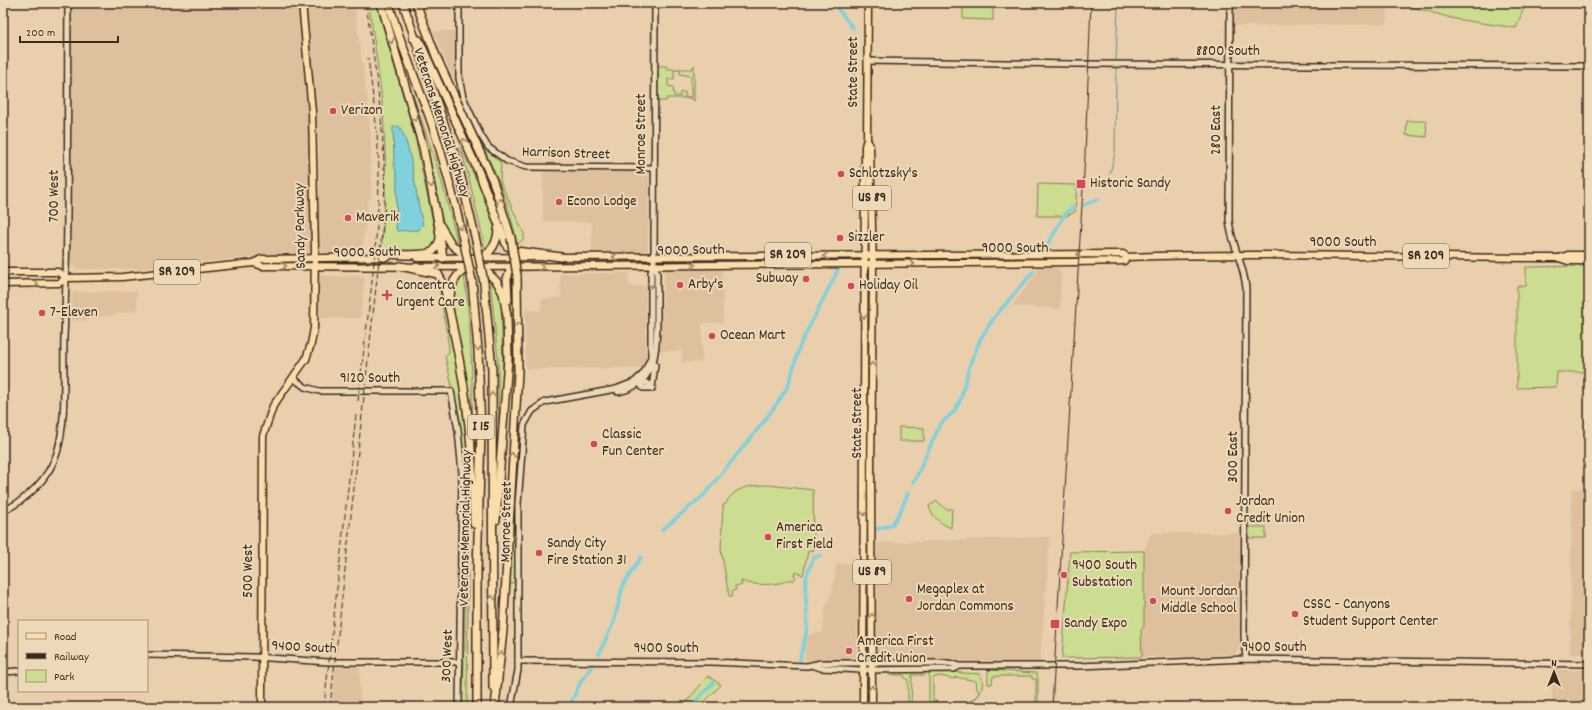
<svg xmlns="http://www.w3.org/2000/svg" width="1592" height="710" font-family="Dekko,sans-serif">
<rect width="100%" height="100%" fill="#e9cfac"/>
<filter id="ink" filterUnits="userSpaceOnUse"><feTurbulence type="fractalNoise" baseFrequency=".025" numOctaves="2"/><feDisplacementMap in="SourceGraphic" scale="8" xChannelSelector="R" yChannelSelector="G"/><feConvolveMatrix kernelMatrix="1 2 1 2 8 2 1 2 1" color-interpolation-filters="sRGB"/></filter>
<g filter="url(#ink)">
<g fill="#dec09d">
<polygon points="70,3 298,3 310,134 310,250 308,254 229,259 139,269 78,269 73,267 70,262 69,226"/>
<polygon points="306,3 354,3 368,104 371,142 371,199 368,199 362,253 324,253 319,249 319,144 318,141"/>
<polygon points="1230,3 1387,3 1387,24 1230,26"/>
<polygon points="433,31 456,31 456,81 454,81"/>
<polygon points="543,171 647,172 649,177 648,250 644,252 592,252 592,222 543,221"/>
<polygon points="1037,266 1056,267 1061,271 1060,309 1012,306 1037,272"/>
<polygon points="722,268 723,323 702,323 702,362 682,362 682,351 659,351 665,270"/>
<polygon points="629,273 629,286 646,286 646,360 643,368 526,369 525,310 541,310 541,299 561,298 560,274"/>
<polygon points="320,276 365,276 360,318 319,318"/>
<polygon points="137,291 137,310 84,320 71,320 72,292"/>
<polygon points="1572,489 1589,489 1589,654 1570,654"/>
<polygon points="1151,533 1239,533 1239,649 1235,654 1198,656 1062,658 1070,552 1144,551"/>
<polygon points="1050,537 1040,662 876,661 877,543"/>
<polygon points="837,563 860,564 856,661 805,660 806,636 823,632 825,609 832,592"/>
<polygon points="336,665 360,665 360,707 332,707"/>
<rect x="1552" y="670" width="37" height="37"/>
</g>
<g fill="#ccdc90" stroke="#848357" fill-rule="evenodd">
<path d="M369 3H376L415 137 436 237 435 245 430 250 381 252C385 211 387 171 384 130 382 87 374 45 369 3Z"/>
<polygon points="963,3 993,3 993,20 963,19"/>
<polygon points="1387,3 1526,3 1516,28 1455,19 1409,6 1386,6"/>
<path d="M694 65V101L692 98H667L666 101H658V66H667V69H692ZM674 70H680V74L691 76V97H685V92H680V96H674L673 87 668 86V79H674Z"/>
<polygon points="412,92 440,175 459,248 454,244 444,228 425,136"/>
<polygon points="1407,121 1426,121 1427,137 1406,135"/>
<path d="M480 140 488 151 501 163 500 181 524 234V239L519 243H517C510 206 496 173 480 140Z"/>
<polygon points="460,147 480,187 495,230 495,237 486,252 468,174"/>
<polygon points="1038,184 1077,185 1075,212 1066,216 1037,216"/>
<polygon points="1589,266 1589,372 1557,372 1556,387 1517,388 1517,286 1526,286 1526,267"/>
<polygon points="512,273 514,329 512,414 512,346 510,282"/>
<path d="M464 274C471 325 473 377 472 429L452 297 456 282Z"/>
<polygon points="438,278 440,280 458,372 469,461 467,707 462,707 464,665 463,653 465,650 465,469 460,420 445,356 449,352 449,348"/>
<polygon points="490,279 499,290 501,299 503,374 499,442 498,359"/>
<polygon points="899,427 924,428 924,441 899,441"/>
<path d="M769 485 813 490 814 550 808 551 803 575 796 572 794 575 796 577 793 581 791 579C778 586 755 586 741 581L742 585 735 586 736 590 732 591 733 596H729L721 550 723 505H725C733 487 751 485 769 485Z"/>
<path d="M937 501 946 509H952L951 528C942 524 931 517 929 506Z"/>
<polygon points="514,510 515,579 513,583 508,586"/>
<rect x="1249" y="527" width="17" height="11"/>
<polygon points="1144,551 1144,626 1141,630 1142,657 1062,658 1070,552"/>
<polygon points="990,670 1036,673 1038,678 1038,707 1036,707 1036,679 1032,679 1032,676 993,676 992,684 988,684 988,671"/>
<path d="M932 671 980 674C988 693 974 703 957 707 966 701 976 702 980 690H977L976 681 955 677V679L939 676 933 678V707H929V674Z"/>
<polygon points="890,672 925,672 925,675 912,675 911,707 908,707 908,679 905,679 904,675 889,675"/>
<polygon points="708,676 721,685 699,707 682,707"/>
</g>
<path fill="#81d1dd" stroke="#658e91" d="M399 126C413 148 415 197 423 224L419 230 397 231 396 228 397 175 394 165 393 127Z"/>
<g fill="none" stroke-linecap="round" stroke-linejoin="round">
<g stroke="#658e91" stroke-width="1">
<polyline points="1116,60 1118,8 1119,3"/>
<polyline points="1110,174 1115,153 1116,68"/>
</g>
<g stroke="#81d1dd" stroke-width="3.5">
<polyline points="833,3 853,28"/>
<polyline points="854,78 854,37"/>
<polyline points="854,88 854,98"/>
<polyline points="1084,205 1098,199"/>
<polyline points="1048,244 1065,214 1073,207"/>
<polyline points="913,482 916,478 940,424 954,412 961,398 970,364 981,338 993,319 1033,272"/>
<polyline points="877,529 892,525 900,512 908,493"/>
<polyline points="662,530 704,495 762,424 778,402 788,386 800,345 838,270"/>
<polyline points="599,654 614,621 623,585 641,557"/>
<path d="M800 660C802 648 807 636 807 624 808 596 799 585 814 558L821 555"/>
<polyline points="569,707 581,681 592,667"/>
<polyline points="690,707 713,683"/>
</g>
<g stroke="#3b2a1e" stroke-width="8">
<g id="minor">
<polyline points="459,3 459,78 463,97 480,134 488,147 507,161 526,167 654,168"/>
<path d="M1230 3 1229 220C1231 244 1244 264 1246 288L1244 636 1246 659"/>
<polyline points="867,61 1074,64 1589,66"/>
<polyline points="293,378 305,387 319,391 451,391 458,430 462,473 459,707"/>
<polyline points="641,379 641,385 643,388 652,388"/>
<polyline points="640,382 647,383 652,388"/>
<polyline points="652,388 655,365"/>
<path d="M618 392C656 384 656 355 657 322 657 306 657 290 657 273L654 265 655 3"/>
<path d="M3 511C27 500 49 478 57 453 67 420 63 374 64 338 69 227 67 115 68 3"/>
<polyline points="147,655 254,657 328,662 460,662"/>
<polyline points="518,661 712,662 807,666 821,663 947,663 954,664 959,666"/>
<polyline points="814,666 821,668 863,670 954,669 959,666 1080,666 1246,659 1589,664"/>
<polyline points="3,672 19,671"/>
<polyline points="511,707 518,670 518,504 524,425 532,411 545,402 616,389 634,382 644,373 651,357 651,272 654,265"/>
</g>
</g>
<g stroke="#3b2a1e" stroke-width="9">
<g id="major">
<polyline points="867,140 870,146 873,269 871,474 872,707"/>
<path d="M557 257 1123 254 1127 257C1271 252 1415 258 1559 258L1568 261H1589"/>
<polyline points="417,258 544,257"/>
<polyline points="1559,258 1568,255 1589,255"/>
<polyline points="254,263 262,266 470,267"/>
<polyline points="479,267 1075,262 1124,261 1127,257"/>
<polyline points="3,272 58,272 67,278 122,277 254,263 261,259 388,257"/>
<polyline points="3,284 59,283 67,278"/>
<polyline points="262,707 263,436 273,406 306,359 311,344 314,328 315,251 312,112 302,3"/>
<polyline points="863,707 865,146 867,139 868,3"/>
</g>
</g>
<g stroke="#3b2a1e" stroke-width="10">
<g id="highway">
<polyline points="381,3 423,147 438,222 443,258"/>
<path d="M389 3C400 45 418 84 432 124 445 163 455 203 464 243"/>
<polyline points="403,3 458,165 477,245"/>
<polyline points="416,3 436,56 493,181 511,238"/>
<polyline points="413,38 419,40 480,175 507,246 516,251 561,257"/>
<polyline points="438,222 452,245 489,274 497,282 503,293 507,316 508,359 496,520"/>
<path d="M384 257 386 254C398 254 422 257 432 252 437 249 438 244 440 239"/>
<path d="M400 266 438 274 444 285C452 324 461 362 466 402 472 442 473 483 474 524"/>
<polyline points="472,281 478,350 481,432 477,574 477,707"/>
<polyline points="484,283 492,370 493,687"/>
<path d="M450 299C450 257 497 269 498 229"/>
<polyline points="508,300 507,279 511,268"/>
<polyline points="495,707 503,630 518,372 517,276"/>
</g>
</g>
<use href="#minor" stroke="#ecd9b7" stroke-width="5"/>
<use href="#major" stroke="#faddab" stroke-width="6"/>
<use href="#highway" stroke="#faddab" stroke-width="7"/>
<polyline stroke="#3b2a1e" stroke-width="1" points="1052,707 1085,155 1091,3"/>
<g stroke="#3b2a1e" stroke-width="1" stroke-dasharray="6 3" stroke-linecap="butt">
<path d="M358 401C366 325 379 247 379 170 378 133 373 96 368 58"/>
<polyline points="324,707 356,415"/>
<path d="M330 707 384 214C387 140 376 75 366 3"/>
</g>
<g stroke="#3b2a1e" stroke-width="10" stroke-linecap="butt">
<g id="highway-bridge">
<polyline points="511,238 517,276"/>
<polyline points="464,243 472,281"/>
<polyline points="477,245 484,283"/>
</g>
</g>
<use href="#highway-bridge" stroke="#faddab" stroke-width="7"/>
</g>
<defs><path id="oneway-chevron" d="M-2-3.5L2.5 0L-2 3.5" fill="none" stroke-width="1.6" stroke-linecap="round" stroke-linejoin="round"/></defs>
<g stroke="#9a8464">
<use href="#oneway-chevron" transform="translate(391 41) rotate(73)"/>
<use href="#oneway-chevron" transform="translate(415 119) rotate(72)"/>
<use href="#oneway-chevron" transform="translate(464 141) rotate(-115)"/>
<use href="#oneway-chevron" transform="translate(431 185) rotate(78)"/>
<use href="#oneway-chevron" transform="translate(500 201) rotate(-109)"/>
<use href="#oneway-chevron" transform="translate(460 227) rotate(76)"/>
<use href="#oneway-chevron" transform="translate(1079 255) rotate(180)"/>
<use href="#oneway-chevron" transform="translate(826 256) rotate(-179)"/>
<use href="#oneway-chevron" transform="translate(615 257) rotate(180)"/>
<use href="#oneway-chevron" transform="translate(912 264)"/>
<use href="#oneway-chevron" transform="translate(693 265) rotate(-2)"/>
<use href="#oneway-chevron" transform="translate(284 266)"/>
<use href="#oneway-chevron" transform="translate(437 266) rotate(1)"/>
<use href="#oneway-chevron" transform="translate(541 267) rotate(-1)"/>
<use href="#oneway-chevron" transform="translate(36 284) rotate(-1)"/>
<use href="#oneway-chevron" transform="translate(864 316) rotate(90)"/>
<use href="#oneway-chevron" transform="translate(518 325) rotate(-90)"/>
<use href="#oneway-chevron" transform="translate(478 348) rotate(85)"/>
<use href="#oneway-chevron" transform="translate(872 365) rotate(-89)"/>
<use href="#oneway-chevron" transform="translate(492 395) rotate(-91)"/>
<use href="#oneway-chevron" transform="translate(512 455) rotate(-86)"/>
<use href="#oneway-chevron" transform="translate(864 513) rotate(90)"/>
<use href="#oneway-chevron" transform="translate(492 598) rotate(-91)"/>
<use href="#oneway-chevron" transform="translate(872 616) rotate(-90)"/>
<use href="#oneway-chevron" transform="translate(501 654) rotate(-84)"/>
<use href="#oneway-chevron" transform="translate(872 688) rotate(-90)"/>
</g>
<use stroke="#94826a" href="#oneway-chevron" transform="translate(651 285) rotate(90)"/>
</g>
<g fill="#d1495b" stroke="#ecd9b7" stroke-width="1.5">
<circle cx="333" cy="111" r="4"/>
<circle cx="841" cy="174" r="4"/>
<rect x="1076" y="179" width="10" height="10" rx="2"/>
<circle cx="559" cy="202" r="4"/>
<circle cx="348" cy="218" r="4"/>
<circle cx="840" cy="238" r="4"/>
<circle cx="806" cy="279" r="4"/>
<circle cx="680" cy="285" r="4"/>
<circle cx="851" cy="286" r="4"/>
<path d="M385 289h4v4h4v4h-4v4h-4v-4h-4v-4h4z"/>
<circle cx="42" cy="313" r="4"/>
<circle cx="712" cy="336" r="4"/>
<circle cx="594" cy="444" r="4"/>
<circle cx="1228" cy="511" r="4"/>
<circle cx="768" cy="537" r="4"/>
<circle cx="539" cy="553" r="4"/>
<circle cx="1064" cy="575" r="4"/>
<circle cx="909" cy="599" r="4"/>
<circle cx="1153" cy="601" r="4"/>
<circle cx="1295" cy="614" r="4"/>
<rect x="1050" y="619" width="10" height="10" rx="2"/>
<circle cx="849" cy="651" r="4"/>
</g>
<g text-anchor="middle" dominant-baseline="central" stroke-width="4" stroke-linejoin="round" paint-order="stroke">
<g fill="#ecd9b7" stroke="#705e4c" stroke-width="1">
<rect x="853" y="186" width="38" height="24" rx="3"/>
<rect x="765" y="243" width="46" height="24" rx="3"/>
<rect x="1403" y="244" width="46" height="24" rx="3"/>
<rect x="154" y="260" width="46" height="24" rx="3"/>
<rect x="468" y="415" width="26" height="24" rx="3"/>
<rect x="853" y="560" width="38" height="24" rx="3"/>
</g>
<g font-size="14" font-weight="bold" fill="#3b2a1e">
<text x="872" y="198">US 89</text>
<text x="788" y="255">SR 209</text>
<text x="1426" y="256">SR 209</text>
<text x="177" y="272">SR 209</text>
<text x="481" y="427">I 15</text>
<text x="872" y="572">US 89</text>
</g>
<g font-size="15" fill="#3b2a1e" stroke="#ecd9b7">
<text x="1228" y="52">8800 South</text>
<text transform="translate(854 72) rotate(-90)">State Street</text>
<text transform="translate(441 123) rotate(72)">Veterans Memorial Highway</text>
<text transform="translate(1217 130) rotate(-90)">280 East</text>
<text transform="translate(642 134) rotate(-90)">Monroe Street</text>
<text transform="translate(566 154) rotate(2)">Harrison Street</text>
<text transform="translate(55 196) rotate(-90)">700 West</text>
<text transform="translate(301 226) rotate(-91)">Sandy Parkway</text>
<text x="1343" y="243">9000 South</text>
<text x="1015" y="249">9000 South</text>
<text transform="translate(691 251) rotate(-1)">9000 South</text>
<text transform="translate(367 253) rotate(-1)">9000 South</text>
<text x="370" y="379">9120 South</text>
<text transform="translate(858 423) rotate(-90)">State Street</text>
<text transform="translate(1234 457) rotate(-90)">300 East</text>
<text transform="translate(507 522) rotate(-89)">Monroe Street</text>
<text transform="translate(466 528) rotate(-89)">Veterans Memorial Highway</text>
<text transform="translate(249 571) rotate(-90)">500 West</text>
<text transform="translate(304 648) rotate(3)">9400 South</text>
<text x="1274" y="648">9400 South</text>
<text x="666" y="649">9400 South</text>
<text transform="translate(448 656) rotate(-88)">300 West</text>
</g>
<g font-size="15" fill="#3b2a1e" stroke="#ecd9b7" text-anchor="start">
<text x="341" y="111">Verizon</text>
<text x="849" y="174">Schlotzsky's</text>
<text x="1090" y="184">Historic Sandy</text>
<text x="567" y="202">Econo Lodge</text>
<text x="356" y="218">Maverik</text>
<text x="848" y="238">Sizzler</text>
<text x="798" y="279" text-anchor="end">Subway</text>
<text x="688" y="285">Arby's</text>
<text x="396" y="286">Concentra<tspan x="396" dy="17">Urgent Care</tspan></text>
<text x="859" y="286">Holiday Oil</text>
<text x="50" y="313">7-Eleven</text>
<text x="720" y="336">Ocean Mart</text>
<text x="602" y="435">Classic<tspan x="602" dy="17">Fun Center</tspan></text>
<text x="1236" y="502">Jordan<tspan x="1236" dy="17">Credit Union</tspan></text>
<text x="776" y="528">America<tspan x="776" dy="17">First Field</tspan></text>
<text x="547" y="544">Sandy City<tspan x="547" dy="17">Fire Station 31</tspan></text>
<text x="1072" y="566">9400 South<tspan x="1072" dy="17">Substation</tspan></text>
<text x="917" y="590">Megaplex at<tspan x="917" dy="17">Jordan Commons</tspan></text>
<text x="1161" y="592">Mount Jordan<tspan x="1161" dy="17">Middle School</tspan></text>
<text x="1303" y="605">CSSC - Canyons<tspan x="1303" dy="17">Student Support Center</tspan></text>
<text x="1064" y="624">Sandy Expo</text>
<text x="857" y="642">America First<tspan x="857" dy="17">Credit Union</tspan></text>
</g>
</g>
<rect width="1592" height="710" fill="none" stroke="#ecd9b7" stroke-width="16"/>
<rect x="8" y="8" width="1576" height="694" fill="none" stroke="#3b2a1e" stroke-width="1.5" filter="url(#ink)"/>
<rect x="18" y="620" width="130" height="72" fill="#ecd9b7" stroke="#a5937a"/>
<rect x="26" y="633" width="20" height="6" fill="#faddab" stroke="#a5937a"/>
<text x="54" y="640" font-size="12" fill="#3b2a1e">Road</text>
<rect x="26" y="653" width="20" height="6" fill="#3b2a1e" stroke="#a5937a"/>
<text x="54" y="660" font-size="12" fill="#3b2a1e">Railway</text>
<rect x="26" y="670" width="20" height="12" fill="#ccdc90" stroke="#a5937a"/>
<text x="54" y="680" font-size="12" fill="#3b2a1e">Park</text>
<g transform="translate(1554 672)" stroke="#ecd9b7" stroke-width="3" paint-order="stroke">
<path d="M0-3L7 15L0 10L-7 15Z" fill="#3b2a1e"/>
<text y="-6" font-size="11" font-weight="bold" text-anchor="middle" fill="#3b2a1e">N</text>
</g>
<path d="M20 36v6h98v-6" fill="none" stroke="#3b2a1e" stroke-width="2"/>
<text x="26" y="36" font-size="12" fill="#3b2a1e" stroke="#ecd9b7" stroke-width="3" paint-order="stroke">200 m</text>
</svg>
